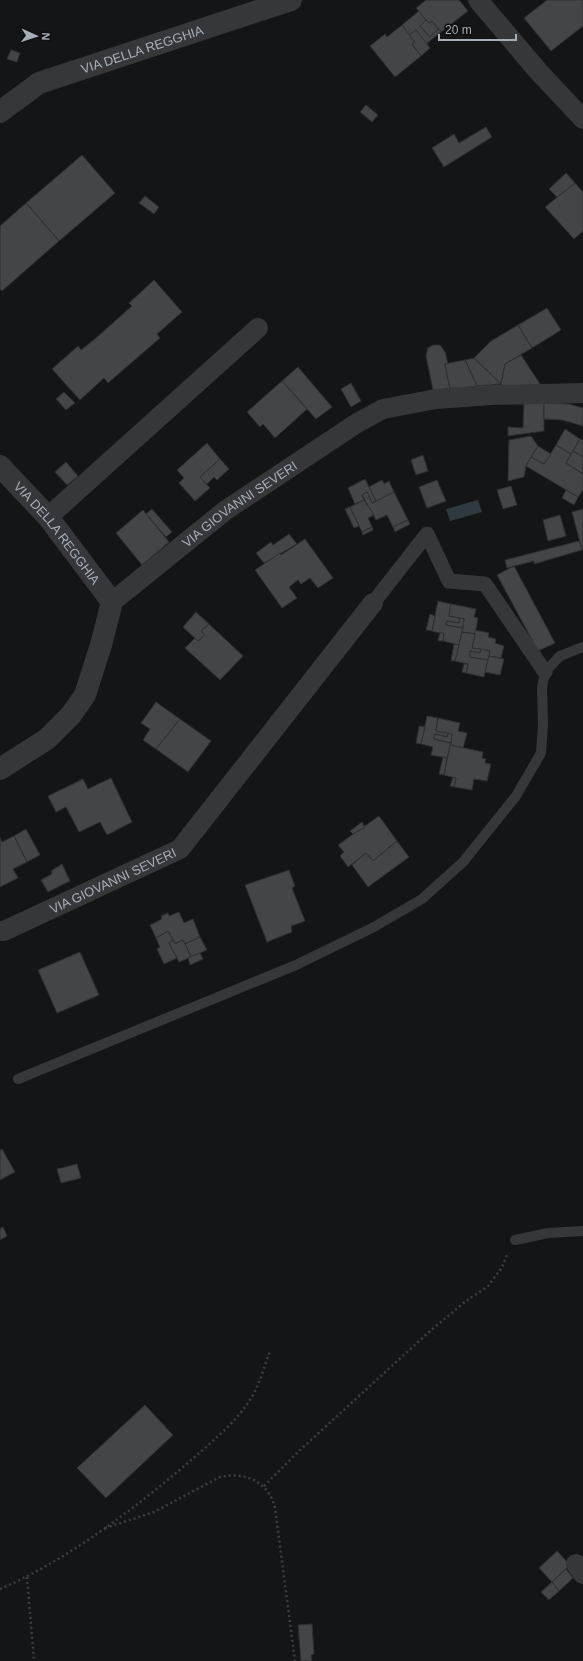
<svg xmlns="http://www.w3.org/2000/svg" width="583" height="1661" font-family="Helvetica,sans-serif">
<rect width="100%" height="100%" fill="#141516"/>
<polygon fill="#2e3a3f" points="478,500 482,512 450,521 446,509"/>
<g fill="#434549" stroke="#2e2f32">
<polygon points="426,0 459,0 468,11 441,32 432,21 429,23 416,8"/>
<polygon points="547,0 583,0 583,26 551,51 524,18"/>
<polygon points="419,11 426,20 420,26 430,37 438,29 441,32 426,44 416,30 409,35 402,25"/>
<polygon points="426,20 429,23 432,21 438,29 430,37 420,26"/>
<polygon points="402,25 415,42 412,44 421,56 395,77 370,46 385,34 387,37"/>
<polygon points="416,30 430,48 421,56 412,44 415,42 409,35"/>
<polygon points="11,50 20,53 17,62 7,59"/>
<polygon points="366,105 378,115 372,122 360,112"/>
<polygon points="486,127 492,137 444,167 432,148 454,134 459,143"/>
<polygon points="82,155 115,193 59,241 26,203"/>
<polygon points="566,173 575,183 558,198 549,189"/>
<polygon points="575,183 583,192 583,231 574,239 545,207"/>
<polygon points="145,196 159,207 154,214 139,203"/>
<polygon points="26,203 59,241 2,291 0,289 0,226"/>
<polygon points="154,280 182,312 157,334 160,338 108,383 104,378 80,400 52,369 78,346 81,350 96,338 132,306 129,303"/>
<polygon points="547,308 561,330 532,348 518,325"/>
<polygon points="518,325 532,348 505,364 501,384 474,358 491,341"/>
<polygon points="433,345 440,345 445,352 448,364 445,364 450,389 433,390 426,356 428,348"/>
<polygon points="521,355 540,384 505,390 501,384 505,364"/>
<polygon points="474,358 501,384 477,386 465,360"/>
<polygon points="465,360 477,386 450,389 445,364"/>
<polygon points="298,367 332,407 316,419 282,381"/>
<polygon points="282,381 307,409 275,438 263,424 260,427 247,412"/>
<polygon points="351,383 361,401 351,407 341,389"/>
<polygon points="64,392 75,403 66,410 56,399"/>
<polygon points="524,403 544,403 544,431 508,436 508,427 523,428"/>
<polygon points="544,403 569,404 583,408 583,426 562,420 544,419"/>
<polygon points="565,429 580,439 571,454 556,445"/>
<polygon points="531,436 538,446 526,466 524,477 508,481 509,440"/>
<polygon points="580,439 583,440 583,457 573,451"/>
<polygon points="207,443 220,459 200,477 210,488 195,501 179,483 184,478 177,470"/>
<polygon points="556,445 571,454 566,463 583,474 583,490 578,497 526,466 531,457 544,464"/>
<polygon points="538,446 551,454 544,464 531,457"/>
<polygon points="573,451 583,457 583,474 566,463"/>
<polygon points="423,455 428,471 416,475 411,460"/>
<polygon points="220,459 229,469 217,480 214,477 207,484 200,477"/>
<polygon points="66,462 78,476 67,485 55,472"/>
<polygon points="365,479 376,501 372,503 367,492 362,495 364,500 355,504 348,488"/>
<polygon points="382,480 384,484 389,481 394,492 376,501 369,487"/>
<polygon points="437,480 446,501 427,508 419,487"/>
<polygon points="511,486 517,505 503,509 497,490"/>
<polygon points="566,490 578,497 574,505 562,498"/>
<polygon points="367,492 372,503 394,492 408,520 393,527 387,515 376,520 362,495"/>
<polygon points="364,500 374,515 368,518 372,527 362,532 350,507"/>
<polygon points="350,507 359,526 354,528 345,509"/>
<polygon points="152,509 172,532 166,537 146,514"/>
<polygon points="583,509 583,550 582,550 572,512"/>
<polygon points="143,510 169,542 142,565 116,533"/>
<polygon points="560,515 566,536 548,541 543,520"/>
<polygon points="408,520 410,524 395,532 393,527"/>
<polygon points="372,527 373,530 363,535 362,532"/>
<polygon points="289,534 297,544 264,563 256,553 271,542 273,545"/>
<polygon points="305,539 333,578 318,588 310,578 301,584 298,580 289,587 297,598 282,608 255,570 280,553 281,555"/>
<polygon points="579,541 582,550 534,564 534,561 507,568 505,560"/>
<polygon points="514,566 555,643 538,651 497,575"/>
<polygon points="438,601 451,604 449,616 460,618 459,623 447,621 446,625 463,628 459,645 443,641 444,634 432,631"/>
<polygon points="451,604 476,609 474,617 478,618 475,634 462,632 464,619 449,616"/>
<polygon points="196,612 209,624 201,631 205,635 198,641 183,627"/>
<polygon points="430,614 435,616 432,631 426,630"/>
<polygon points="460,618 464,619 463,628 446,625 447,621 459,623"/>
<polygon points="209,624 243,656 220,680 185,648 195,638 198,641 205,635 201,631"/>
<polygon points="475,630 489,633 488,637 496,639 495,643 504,646 501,658 489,656 490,651 472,648"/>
<polygon points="440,632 444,634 443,641 438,641"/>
<polygon points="462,632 475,634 472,648 481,649 480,653 470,651 470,657 488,660 484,677 466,673 468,664 455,661"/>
<polygon points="454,644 459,645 455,661 451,661"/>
<polygon points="481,649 490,651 488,660 470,657 470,651 480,653"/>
<polygon points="489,656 504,659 500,675 485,672"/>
<polygon points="464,664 468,664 466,673 462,672"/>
<polygon points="156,702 180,719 156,749 143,740 150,729 141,723"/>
<polygon points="427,716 438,718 436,731 448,733 447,737 435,734 434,739 451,743 447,758 431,755 433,747 421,744"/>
<polygon points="438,718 460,723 458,731 467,733 463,748 450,745 452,734 436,731"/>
<polygon points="180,719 211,741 188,772 156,749"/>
<polygon points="419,726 425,727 421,744 416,743"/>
<polygon points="448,733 452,734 451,743 434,739 435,734 447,737"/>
<polygon points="450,745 483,752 482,758 486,759 485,763 491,764 487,781 474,779 472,790 454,787 456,778 444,775"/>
<polygon points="443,757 447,758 444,775 439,774"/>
<polygon points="453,777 456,778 454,787 450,786"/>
<polygon points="111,778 132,822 107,835 100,822 79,832 66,807 56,812 48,796 83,779 88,789"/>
<polygon points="379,816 397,841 373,861 366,853 348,867 340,856 344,852 338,845"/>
<polygon points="362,822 365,827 353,834 350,831"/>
<polygon points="26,829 40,855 27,862 14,836"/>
<polygon points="14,836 27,862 13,869 18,878 0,887 0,838 2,842"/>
<polygon points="397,841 409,857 368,887 352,865 366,853 373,861"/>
<polygon points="62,864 70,881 48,892 41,880 52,874 51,871"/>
<polygon points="289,870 295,886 292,888 305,921 291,926 292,932 267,942 245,885"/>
<polygon points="179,912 184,923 193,919 200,937 185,944 183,940 175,944 168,931 156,938 150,925 162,919 161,916 168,913 169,916"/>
<polygon points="168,931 173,940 169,943 177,958 164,964 157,949 160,947 156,938"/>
<polygon points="200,937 207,950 191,957 185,944"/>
<polygon points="173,940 175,944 183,940 191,957 179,962 169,943"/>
<polygon points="80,952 99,995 57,1013 38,970"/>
<polygon points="200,953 203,959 190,965 188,958"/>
<polygon points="2,1149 15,1172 0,1180 0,1150"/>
<polygon points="77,1164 81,1178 61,1183 57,1169"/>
<polygon points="3,1227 7,1236 0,1240 0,1229"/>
<polygon points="145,1405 173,1435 106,1498 77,1468"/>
<polygon points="557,1551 570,1565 552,1582 539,1568"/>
<polygon points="566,1569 573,1578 559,1591 552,1582"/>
<polygon points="552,1582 559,1591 549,1600 541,1592"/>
<polygon points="312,1624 314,1654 311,1655 312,1661 301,1661 298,1625"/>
</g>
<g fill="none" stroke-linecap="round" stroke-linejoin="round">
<g stroke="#3b3f42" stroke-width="2.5" stroke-dasharray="2 3" stroke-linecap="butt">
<polyline points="264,1486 299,1451 429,1332 466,1301 488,1286 501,1269 507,1255"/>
<path d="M105 1528 154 1512 220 1477C245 1471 269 1482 275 1508L295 1661"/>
<polyline points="27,1577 34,1661"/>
<path d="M0 1589C70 1559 138 1506 196 1456 217 1437 242 1417 255 1391 261 1379 265 1364 270 1351"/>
</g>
<g stroke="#35373b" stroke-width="10">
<polyline points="18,1079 296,965 374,927 422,899 463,862 516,796 541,753 543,724 542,688 545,672 560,656 583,647"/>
<polyline points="515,1240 548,1233 583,1231"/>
</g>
<polyline stroke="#35373b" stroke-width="15" points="373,603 427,534 449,581 485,584 545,672"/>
<g stroke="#35373b" stroke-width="20">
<polyline points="478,0 538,71 583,119"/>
<polyline points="48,517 258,328"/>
<path id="s1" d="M112 602 226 510 357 423 383 409 436 399 491 395 583 393"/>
<path id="s2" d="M0 931H4L180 849 373 603"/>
<polyline points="576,1564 583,1574"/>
</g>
<g stroke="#35373b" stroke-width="22">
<path id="s3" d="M0 112 39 83 291 0"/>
<path id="s4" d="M0 466 48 517 112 602 101 645 85 695 71 715 47 739 0 769"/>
</g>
</g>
<g text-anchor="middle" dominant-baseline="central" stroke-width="3.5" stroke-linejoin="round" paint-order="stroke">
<g font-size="13" fill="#a6aeb7" stroke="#0f1011">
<text stroke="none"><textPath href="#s3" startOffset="157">VIA DELLA REGGHIA</textPath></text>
<text stroke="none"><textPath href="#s1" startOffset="161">VIA GIOVANNI SEVERI</textPath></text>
<text stroke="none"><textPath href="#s4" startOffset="88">VIA DELLA REGGHIA</textPath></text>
<text stroke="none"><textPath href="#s2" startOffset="124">VIA GIOVANNI SEVERI</textPath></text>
</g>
</g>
<g transform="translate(36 36) rotate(93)" stroke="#0f1011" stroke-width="3" paint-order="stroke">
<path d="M0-3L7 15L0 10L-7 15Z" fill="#a6aeb7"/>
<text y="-6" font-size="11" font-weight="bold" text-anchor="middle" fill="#a6aeb7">N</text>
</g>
<path d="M439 34v6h77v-6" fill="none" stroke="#a6aeb7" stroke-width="2"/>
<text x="445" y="34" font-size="12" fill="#a6aeb7" stroke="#0f1011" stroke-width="3" paint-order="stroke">20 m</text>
</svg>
